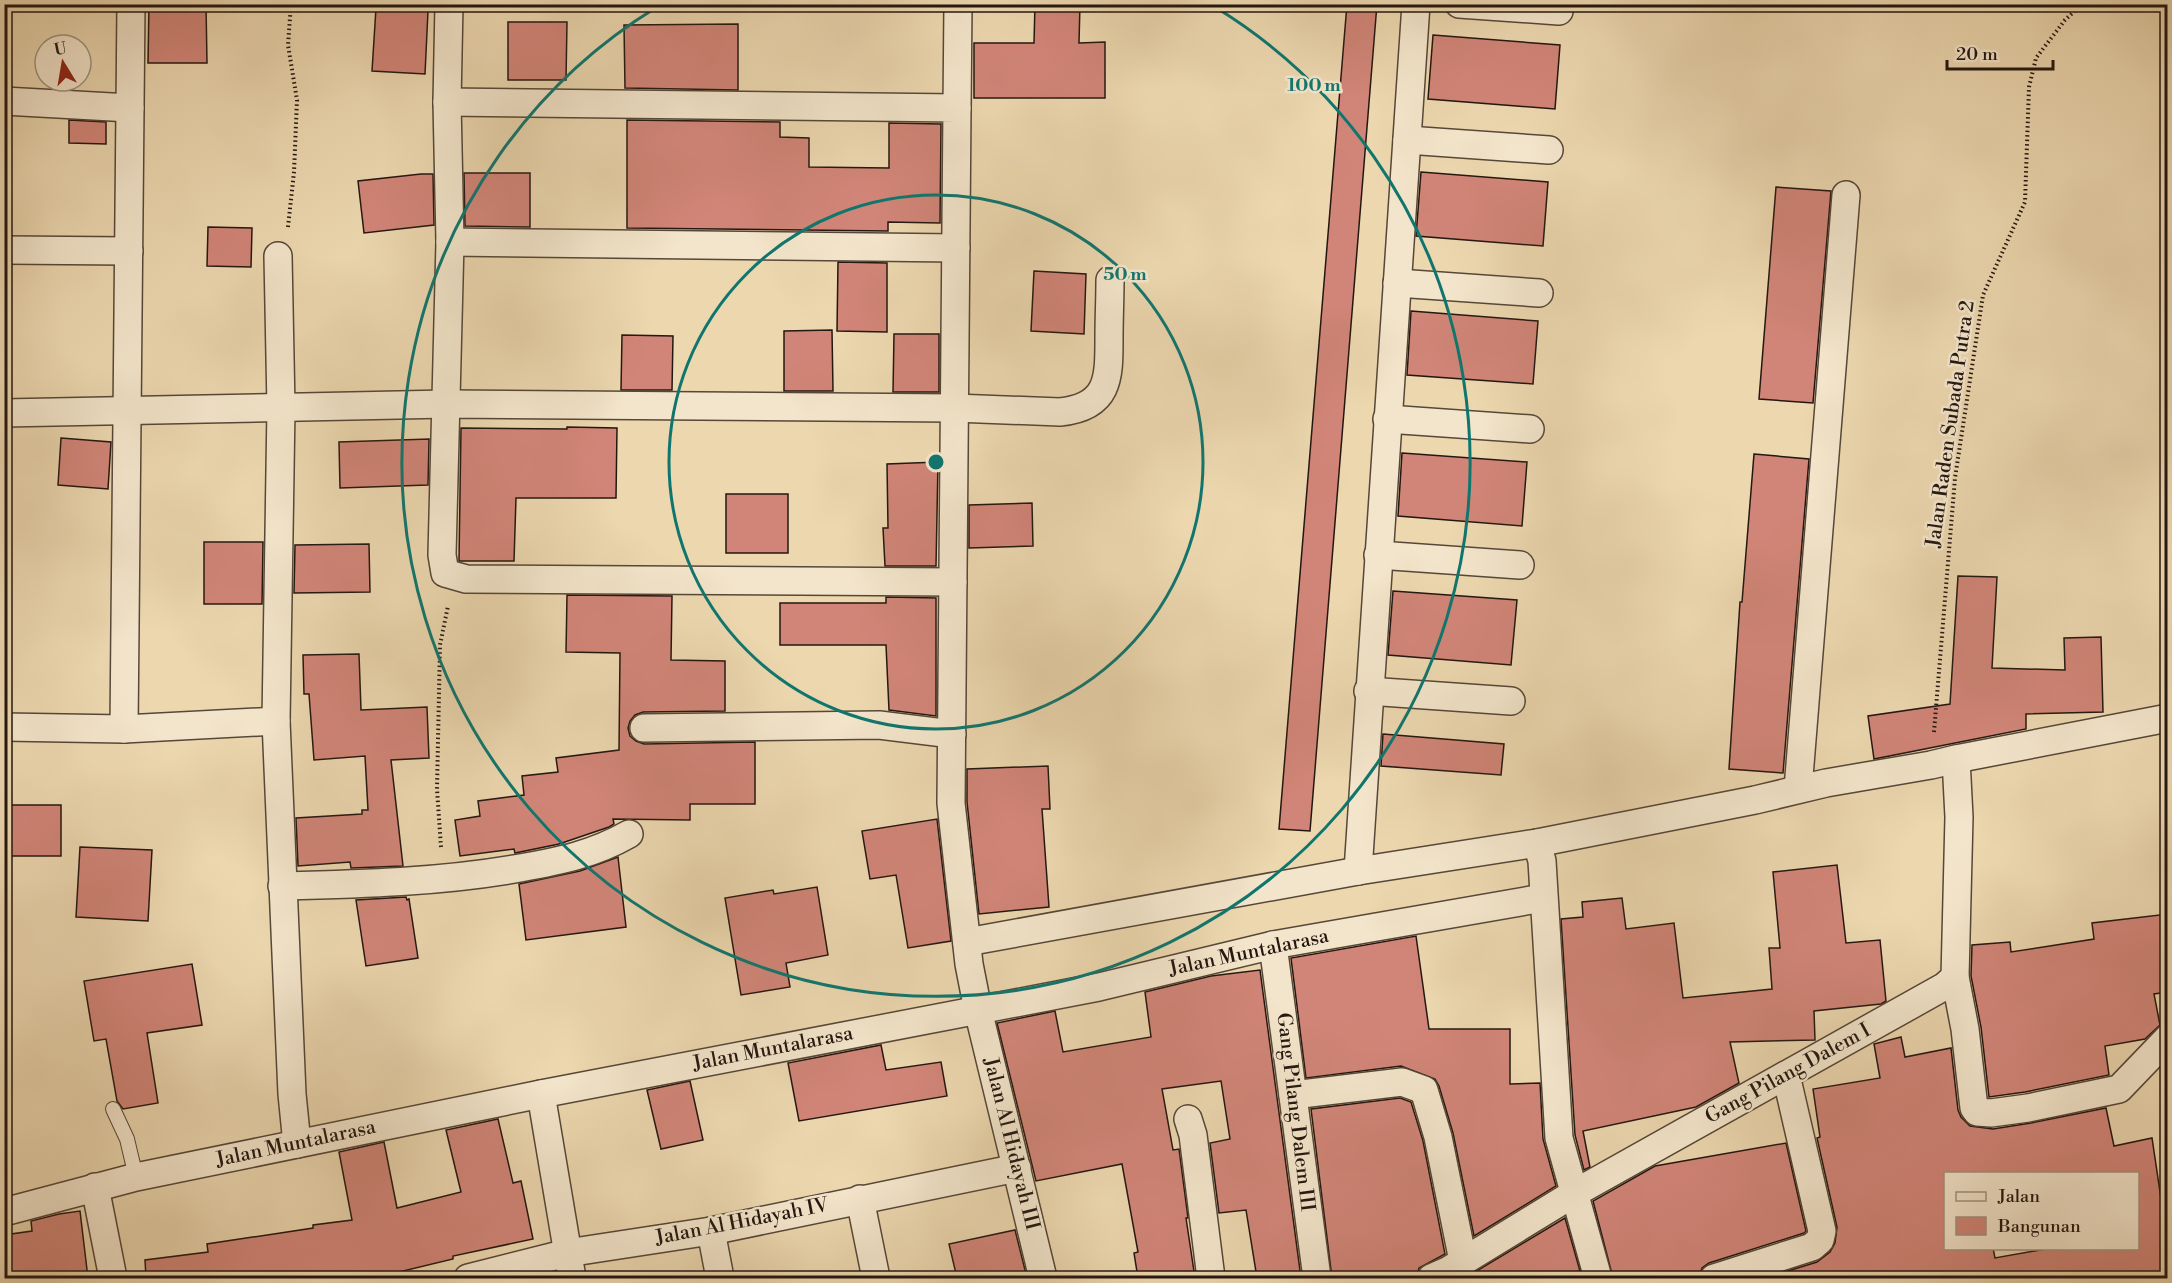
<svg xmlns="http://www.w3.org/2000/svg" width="2172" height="1283" font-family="'Libre Bodoni',serif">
<rect width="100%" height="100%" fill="#ecd7af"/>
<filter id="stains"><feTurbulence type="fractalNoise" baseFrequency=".00333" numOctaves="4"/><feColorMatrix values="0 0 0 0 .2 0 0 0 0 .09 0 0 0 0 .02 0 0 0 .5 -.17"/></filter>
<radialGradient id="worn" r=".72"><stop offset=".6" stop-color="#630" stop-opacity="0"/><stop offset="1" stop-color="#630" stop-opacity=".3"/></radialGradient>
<g fill="#d18578" stroke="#241711" stroke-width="1.5" fill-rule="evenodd">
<polygon points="149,4 206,4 207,63 148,63"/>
<polygon points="1035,4 1080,4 1079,43 1105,42 1105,98 974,98 974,43 1034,43"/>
<polygon points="1347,4 1377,4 1310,831 1279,829"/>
<polygon points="376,8 428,11 425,74 372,71"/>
<polygon points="508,22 567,22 566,80 508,80"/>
<polygon points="738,24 738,90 625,88 624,25"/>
<polygon points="1433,35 1560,45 1555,109 1428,99"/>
<polygon points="69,120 106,122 106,144 69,143"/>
<polygon points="627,120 780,122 780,137 809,138 809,167 889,168 889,123 941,124 940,223 888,222 888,231 627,228"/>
<polygon points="1421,172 1548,182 1543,246 1416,236"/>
<polygon points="464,173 530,173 530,227 465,226"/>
<polygon points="421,174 433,174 434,225 364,233 358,181"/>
<polygon points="1776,187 1831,191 1813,403 1759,399"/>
<polygon points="208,227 252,228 251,267 207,266"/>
<polygon points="838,262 887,263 887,332 837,331"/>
<polygon points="1034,271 1086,274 1084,334 1031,331"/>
<polygon points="1411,311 1538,321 1533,384 1407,375"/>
<polygon points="832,330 833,391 784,391 784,331"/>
<polygon points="894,334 939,334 939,392 893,392"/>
<polygon points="622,335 673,336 672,390 621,390"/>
<polygon points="567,427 617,428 616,498 516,498 514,561 459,561 461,428 567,429"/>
<polygon points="61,438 111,442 108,489 58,485"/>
<polygon points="429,439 428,485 340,488 339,442"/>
<polygon points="1402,453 1527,462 1522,526 1398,516"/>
<polygon points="1754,454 1809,459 1783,773 1729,769 1740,602 1742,602"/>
<polygon points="938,462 936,566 885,566 883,528 888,528 887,464"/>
<rect x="726" y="494" width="62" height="59"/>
<polygon points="1032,503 1033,546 969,548 969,505"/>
<polygon points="204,542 263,542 262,604 204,604"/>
<polygon points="369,544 370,592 294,593 295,545"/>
<polygon points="1958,576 1997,577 1992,668 2065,670 2064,638 2101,637 2103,712 2026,714 2026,729 1874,759 1868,716 1950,704"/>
<polygon points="1393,591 1517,600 1511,665 1388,655"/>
<polygon points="567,595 672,596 671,660 725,661 725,711 643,712 635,715 630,721 628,728 630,736 636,741 644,744 755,742 755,804 690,804 690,820 613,819 614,824 609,827 559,844 515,853 514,849 460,856 455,820 480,816 478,801 524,795 522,776 558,772 556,758 619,750 620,653 566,652"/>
<polygon points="886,597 936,598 936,716 889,710 886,645 780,645 780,603 886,603"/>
<polygon points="359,654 361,710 427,707 429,758 391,760 403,866 351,868 350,862 298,866 296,818 362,814 362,810 368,810 365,756 314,760 309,694 304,694 303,655"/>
<polygon points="1383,734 1504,744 1501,775 1381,766"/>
<polygon points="1048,766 1050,809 1042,809 1049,907 979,914 967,802 967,769"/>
<rect x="5" y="805" width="56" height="51"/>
<polygon points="937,819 951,941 908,948 896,875 870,879 862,831"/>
<polygon points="80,847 152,850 148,921 76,917"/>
<polygon points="618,857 626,927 526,940 519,884 580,871"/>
<polygon points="1837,865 1846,943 1880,940 1886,1001 1881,1004 1814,1011 1815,1040 1730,1042 1739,1083 1696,1107 1583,1131 1590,1167 1584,1170 1575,1135 1561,919 1583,917 1582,902 1622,898 1626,929 1674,923 1683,998 1772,989 1769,948 1780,948 1773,872"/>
<polygon points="817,887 828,955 786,963 790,987 741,995 725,898 773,890 774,894"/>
<polygon points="406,897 407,900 409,899 418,958 366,966 356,900"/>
<polygon points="2168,914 2168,992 2154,994 2160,1025 2145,1039 2105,1046 2109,1075 2025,1092 1989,1097 1981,1027 1971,976 1972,945 2010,942 2011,952 2094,939 2092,923"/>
<polygon points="1416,936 1429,1029 1510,1029 1510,1084 1540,1083 1543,1139 1556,1186 1474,1236 1453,1133 1439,1086 1435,1079 1401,1066 1306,1078 1291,958"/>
<polygon points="192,964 202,1025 147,1033 158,1103 123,1109 117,1101 106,1039 94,1041 84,981"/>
<polygon points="1260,970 1301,1278 1257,1278 1246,1210 1219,1213 1210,1143 1230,1139 1221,1081 1162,1089 1173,1150 1179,1149 1188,1218 1186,1218 1195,1278 1138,1278 1134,1253 1138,1252 1122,1164 1036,1181 997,1023 1055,1011 1063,1052 1151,1037 1145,992 1211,976"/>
<path d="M1901 1037 1905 1057 1951 1048 1958 1110 1961 1117 1970 1126 1993 1129 2031 1123 2106 1108 2114 1146 2152 1138 2168 1246V1273L2133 1278H1765L1817 1262 1830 1252 1835 1243 1837 1227 1817 1138 1820 1137 1813 1089 1880 1078 1874 1044ZM1946 1173H2138V1248H2051L1995 1258 1993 1248H1946Z"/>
<polygon points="881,1045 886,1070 941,1062 947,1096 799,1121 788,1063"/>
<polygon points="690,1081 703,1140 661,1149 647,1090"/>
<polygon points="1400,1098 1411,1102 1423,1141 1445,1254 1419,1268 1416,1278 1332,1278 1311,1109"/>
<polygon points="498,1119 513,1183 521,1181 533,1239 453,1256 453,1259 374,1278 146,1278 145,1260 208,1252 207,1244 313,1228 313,1225 352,1220 339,1152 384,1142 397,1208 461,1192 446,1130"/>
<polygon points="1786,1143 1806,1231 1804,1233 1709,1263 1702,1268 1699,1278 1613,1278 1593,1201 1655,1166"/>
<polygon points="80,1211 88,1278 4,1278 4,1235 32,1231 31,1221 59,1214"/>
<polygon points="1565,1218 1580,1271 1546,1278 1465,1278"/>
<polygon points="1015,1230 1027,1278 957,1278 949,1244"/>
</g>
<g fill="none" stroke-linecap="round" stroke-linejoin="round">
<g stroke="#564738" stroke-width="16">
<polyline id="service" points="113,1109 127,1139 136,1177"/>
</g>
<g stroke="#564738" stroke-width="30">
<g id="minor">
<polyline points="449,4 447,102 450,242 442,555 445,573 466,579 953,582"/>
<polyline points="1459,4 1559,11"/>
<polyline points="4,101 130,108"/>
<polyline points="447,102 957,108 951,803 969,964 978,1010 1043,1278"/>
<polyline points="957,108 958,4"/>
<polyline points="1407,140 1549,150"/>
<polyline points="450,242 956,248"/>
<polyline points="4,250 129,251"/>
<polyline points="278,256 281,408 276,721 292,1094 297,1144"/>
<polyline points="1397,283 1539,293"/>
<path d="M4 413 447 404 955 408 1060 412C1110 407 1109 377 1109 337 1109 318 1110 299 1110 280"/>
<polyline points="1387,419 1530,429"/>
<polyline points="1378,555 1520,565"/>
<polyline points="1368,691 1511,701"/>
<polyline points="4,727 124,729 276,721"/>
<polyline points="644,728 879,725 952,734"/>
<polyline points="124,729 131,4"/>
<polyline points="1798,789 1846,195"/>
<polyline points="1537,843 1542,861 1559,1138 1598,1278"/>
<polyline points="1358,871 1416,4"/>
<path d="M282 886C362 884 441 882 520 868 560 861 594 854 629 834"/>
<polyline points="967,942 1358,871 1537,843 1755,800 1826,783 1931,765 1956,759 2168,718"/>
<polyline points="1273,945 1317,1278"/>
<polyline points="1955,977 1965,1029 1974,1108 1977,1112 1991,1113 2028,1108 2119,1089 2168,1038"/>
<polyline points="541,1094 572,1278"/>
<polyline points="1293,1095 1402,1082 1424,1090 1438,1137 1463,1261"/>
<polyline points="1188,1119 1193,1135 1211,1278"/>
<polyline points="95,1187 113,1278"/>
<polyline points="860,1199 876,1278"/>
<polyline points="4,1212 136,1177 541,1094 1099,987 1273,945 1543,898"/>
<polyline points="711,1231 720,1278"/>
<polyline points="468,1278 567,1253 711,1231 1017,1168"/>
<polyline points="1431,1278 1449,1270 1573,1194 1945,986 1955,977 1959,817 1956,759"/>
<polyline points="1714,1278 1812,1247 1820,1240 1822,1231 1786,1075"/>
</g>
</g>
<g stroke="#241711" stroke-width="4" stroke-dasharray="1.5 3" stroke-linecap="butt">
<polyline points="288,227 294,172 297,100 288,45 291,4"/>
<polyline points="1934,732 1955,478 1983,295 2025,202 2029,87 2036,58 2065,20 2082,4"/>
<polyline points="441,847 437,789 440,645 448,606"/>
</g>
<use href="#service" stroke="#f3e5cb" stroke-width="14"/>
<use href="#minor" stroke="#f3e5cb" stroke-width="27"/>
</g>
<g fill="none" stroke="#0f766e" stroke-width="3">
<circle cx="936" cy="462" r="267"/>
<path d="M1215 7A534 534 0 1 1 657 7"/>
</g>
<g text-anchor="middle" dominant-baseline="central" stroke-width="5" stroke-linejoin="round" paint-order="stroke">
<g font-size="20" fill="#241711" stroke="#f3e5cb">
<text transform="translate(1951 424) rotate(-82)">Jalan Raden Subada Putra 2</text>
<text transform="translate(1249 953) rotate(-12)">Jalan Muntalarasa</text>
<text transform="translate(773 1049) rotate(-11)">Jalan Muntalarasa</text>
<text transform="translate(1788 1074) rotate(-29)">Gang Pilang Dalem I</text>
<text transform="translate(1295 1112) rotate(83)">Gang Pilang Dalem III</text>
<text transform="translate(296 1144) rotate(-12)">Jalan Muntalarasa</text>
<text transform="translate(1011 1144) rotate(76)">Jalan Al Hidayah III</text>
<text transform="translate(742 1222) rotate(-11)">Jalan Al Hidayah IV</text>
</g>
</g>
<circle cx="936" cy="462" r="9" fill="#0f766e" stroke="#f3e5cb" stroke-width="3"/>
<g font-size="18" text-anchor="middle" font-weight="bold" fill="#0f766e" stroke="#f3e5cb" stroke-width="5" stroke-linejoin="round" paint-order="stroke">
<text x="1314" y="91">100 m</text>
<text x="1125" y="280">50 m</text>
</g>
<rect width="2172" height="1283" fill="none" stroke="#ecd7af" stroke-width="24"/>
<rect x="6" y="6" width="2160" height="1271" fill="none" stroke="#241711" stroke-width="3"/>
<rect x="12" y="12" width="2148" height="1259" fill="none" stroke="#241711" stroke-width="1.5"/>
<rect x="1944" y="1172" width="195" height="78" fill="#f3e5cb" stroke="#a09381" stroke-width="1.5"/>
<rect x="1956" y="1192" width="30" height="9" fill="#f3e5cb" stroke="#a09381" stroke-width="1.5"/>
<text x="1998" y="1202" font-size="18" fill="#241711">Jalan</text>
<rect x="1956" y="1217" width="30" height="18" fill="#d18578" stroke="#a09381" stroke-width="1.5"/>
<text x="1998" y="1232" font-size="18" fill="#241711">Bangunan</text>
<g transform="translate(63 63) rotate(349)"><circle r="28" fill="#f3e5cb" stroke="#a09381" stroke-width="1.5"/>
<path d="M0-4.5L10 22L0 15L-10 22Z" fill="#8f2418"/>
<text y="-9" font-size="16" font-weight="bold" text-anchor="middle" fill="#241711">U</text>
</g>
<path d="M1947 60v9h106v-9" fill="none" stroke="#241711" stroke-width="3"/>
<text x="1956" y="60" font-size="18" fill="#241711" stroke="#f3e5cb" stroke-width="4.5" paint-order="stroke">20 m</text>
<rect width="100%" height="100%" filter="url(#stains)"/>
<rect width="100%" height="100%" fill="url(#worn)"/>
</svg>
